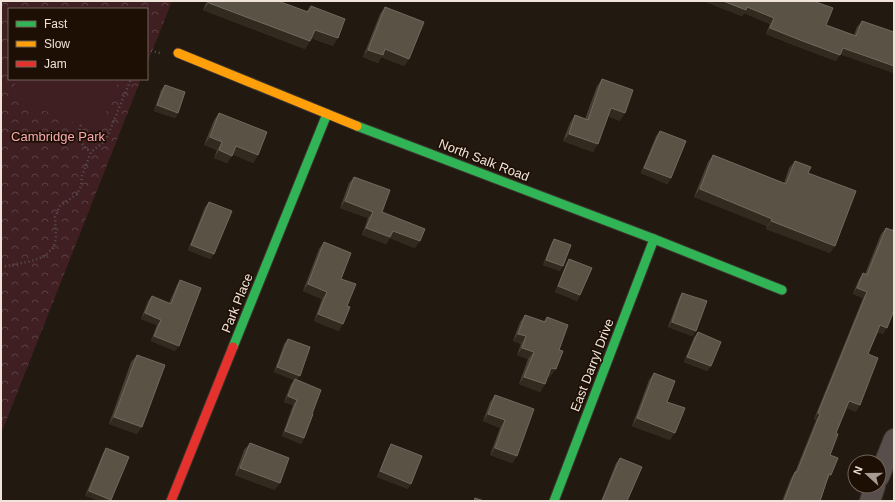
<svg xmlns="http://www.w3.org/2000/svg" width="895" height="502" font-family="Arial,sans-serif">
<defs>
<pattern id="park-crowns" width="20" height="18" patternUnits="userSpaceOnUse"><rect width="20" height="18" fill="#3f1f22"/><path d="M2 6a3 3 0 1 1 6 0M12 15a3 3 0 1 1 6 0" fill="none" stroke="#5b3f42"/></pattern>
</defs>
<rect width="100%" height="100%" fill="#221911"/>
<polygon fill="url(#park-crowns)" points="1,1 172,1 147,64 147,9 9,9 9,79 141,79 1,434"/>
<polygon fill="#3f1f22" points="17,79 119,79 98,132 10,97"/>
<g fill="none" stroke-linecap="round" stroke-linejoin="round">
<g stroke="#3d352f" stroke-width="22">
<g id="street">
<polyline points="879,477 894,439"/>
<polyline points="870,501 875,486"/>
</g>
</g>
<g stroke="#3d352f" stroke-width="11">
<g id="fast">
<polyline points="357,126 654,239 782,290"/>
<polyline points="233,347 327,114"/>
<polyline points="554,501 654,239"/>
</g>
</g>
<g stroke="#3d352f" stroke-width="11">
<polyline id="slow" points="178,53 357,126"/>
</g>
<g stroke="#3d352f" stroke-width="11">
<polyline id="jam" points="171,501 233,347"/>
</g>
<g stroke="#59514d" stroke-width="2.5" stroke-dasharray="1 3" stroke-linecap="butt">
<polyline points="147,50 160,53"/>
<path d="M81 125C76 138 81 145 91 152"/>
<polyline points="1,267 32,261 45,256 53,248 56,239 55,217 60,206 77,194 81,186 82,176 91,152 106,140 131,79"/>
</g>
<use href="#street" stroke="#584f4c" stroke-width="20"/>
<use href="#fast" stroke="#30b455" stroke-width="9"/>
<use href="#slow" stroke="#ff9f0a" stroke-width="9"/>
<use href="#jam" stroke="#e5322d" stroke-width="9"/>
</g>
<g fill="#494034">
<polygon points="207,1 278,1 306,12 311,6 333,46 311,38 310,41 305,49 203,10"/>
<polygon points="703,1 826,25 854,35 857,27 862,21 894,73 840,54 836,61 796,46 766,34 770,24 744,13 742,16"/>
<polygon points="385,7 409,59 404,66 381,57 378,63 363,57 380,14"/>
<polygon points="602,79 620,121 608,116 593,152 563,141 570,123 575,115 585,119 597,86"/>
<polygon points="165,85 178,113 175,118 154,111 161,90"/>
<polygon points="219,113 258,155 253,163 233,154 227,163 214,158 217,150 204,145 214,120"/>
<polygon points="660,131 671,178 667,184 641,173 656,136"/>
<polygon points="713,155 784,183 789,168 795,161 808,173 830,253 766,229 767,226 694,197 708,162"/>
<polygon points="354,177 382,212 415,248 390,238 386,244 362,235 368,218 340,208 349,183"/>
<polygon points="209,202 214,254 210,259 188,250 205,207"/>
<polygon points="894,226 894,310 883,334 878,332 868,354 856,412 847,408 836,433 830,455 831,475 827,481 820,501 782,501 791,478 795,472 816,420 814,419 863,298 853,294 859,279 863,273 865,274 881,234 886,228 892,230"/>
<polygon points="554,239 563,266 560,271 543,265 551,244"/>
<polygon points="324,242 341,279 347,306 339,331 314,321 322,299 303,291 319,249"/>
<polygon points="569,259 580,295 577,301 555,292 566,264"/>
<polygon points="180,280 175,351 151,341 157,325 141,319 148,301 152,296 169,303 177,285"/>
<polygon points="682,293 696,331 692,336 668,327 679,298"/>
<polygon points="525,315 544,321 547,317 559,350 550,377 548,376 545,384 540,392 519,384 528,359 517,355 521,344 513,341 520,322"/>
<polygon points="698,332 711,366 707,371 684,362 694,337"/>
<polygon points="288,339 297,380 312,414 304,438 301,444 282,436 293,405 284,402 291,384 294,380 274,372 284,344"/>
<polygon points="137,355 137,434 109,424 131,362"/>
<polygon points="654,373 670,440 632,426 649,380"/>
<polygon points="495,395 517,456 512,463 490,455 500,428 483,421 490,402"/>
<polygon points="250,443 275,490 235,475 244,450"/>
<polygon points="391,444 408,489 377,477 388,449"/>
<polygon points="106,448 129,457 85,496 103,453"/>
<polygon points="620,458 627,501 601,501 616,463"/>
</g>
<g fill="#32291f">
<polygon points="703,1 723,1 747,7 774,18 770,24 744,13 742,16"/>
<polygon points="209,3 310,41 305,49 203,10"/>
<polygon points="770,28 840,55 836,61 796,46 766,34"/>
<polygon points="315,30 338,38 333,46 309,37"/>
<polygon points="843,48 894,66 894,73 839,54"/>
<polygon points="385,49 409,59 404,66 381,57 378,63 363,57 368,50"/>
<polygon points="157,105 178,113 175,118 154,111"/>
<polygon points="611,108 625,113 620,121 606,116"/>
<polygon points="569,134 598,144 593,152 563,141"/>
<polygon points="210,137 222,142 217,150 204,145"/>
<polygon points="236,146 258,155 253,163 231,154"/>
<polygon points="219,150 232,156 227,163 214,158"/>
<polygon points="644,168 671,178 667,184 641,173"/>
<polygon points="700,189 772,219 767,226 694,197"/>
<polygon points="345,201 373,212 368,218 340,208"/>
<polygon points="771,221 835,246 830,253 766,229"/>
<polygon points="366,228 393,231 420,241 415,248 390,238 386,244 362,235"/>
<polygon points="191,245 214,254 210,259 188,250"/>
<polygon points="546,260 563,266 560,271 543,265"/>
<polygon points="308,284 327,292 322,299 303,291"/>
<polygon points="558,286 580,295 577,301 555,292"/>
<polygon points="857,288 867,292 863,298 853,294"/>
<polygon points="145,313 161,320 157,325 141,319"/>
<polygon points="318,314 343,324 339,331 314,321"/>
<polygon points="672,322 696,331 692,336 668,327"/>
<polygon points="880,325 887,328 883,334 876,331"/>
<polygon points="518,334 526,336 521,344 513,341"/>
<polygon points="154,336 179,346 175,351 151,341"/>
<polygon points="522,348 534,352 528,359 517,355"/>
<polygon points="687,357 711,366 707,371 684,362"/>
<polygon points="277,367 300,376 296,381 274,372"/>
<polygon points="551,368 556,369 550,377 546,375"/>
<polygon points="524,377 545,384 540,392 519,384"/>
<polygon points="288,396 297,400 293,405 284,402"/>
<polygon points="849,401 860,405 856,412 845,407"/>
<polygon points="818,413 820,414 816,420 814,419"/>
<polygon points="488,414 505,420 500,428 483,421"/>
<polygon points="114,417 142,427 137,434 109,424"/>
<polygon points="637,418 675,433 670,440 632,426"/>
<polygon points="285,431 304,438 301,444 282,436"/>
<polygon points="495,448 517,456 512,463 490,455"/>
<polygon points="240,468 280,483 275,490 235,475"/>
<polygon points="380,471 411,484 408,489 377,477"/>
<polygon points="829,474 831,475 827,481 825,480"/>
<polygon points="89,491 111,500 111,501 98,501 85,496"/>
</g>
<g fill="#5b5246" stroke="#72685d">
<polygon points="209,1 278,1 308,12 311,6 345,19 338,38 315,30 310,41 209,3"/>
<polygon points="723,1 813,1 833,8 826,25 856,36 862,21 894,32 894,66 843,48 840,55 800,40 770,28 774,18 747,7 746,10"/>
<polygon points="385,7 424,22 409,59 385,49 383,55 368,50"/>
<polygon points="602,79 633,90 625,113 611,108 598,144 569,134 575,115 588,120"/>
<polygon points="165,85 185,92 178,113 157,105"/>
<polygon points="219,113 267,132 258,155 236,146 232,156 219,150 222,142 210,137"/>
<polygon points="660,131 686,141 671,178 644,168"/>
<polygon points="713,155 786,184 795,161 811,167 808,173 856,191 835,246 771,221 772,219 700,189"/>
<polygon points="354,177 390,190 382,212 425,229 420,241 393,231 390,237 366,228 373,212 345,201"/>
<polygon points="209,202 232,211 214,254 191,245"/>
<polygon points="886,228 894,231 894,230 894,310 887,328 880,325 868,354 878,358 860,405 849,401 836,433 838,434 830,455 838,458 831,475 829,474 820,501 784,501 795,472 797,472 820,414 818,413 867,292 857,288 863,273 867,275"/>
<polygon points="554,239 571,245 563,266 546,260"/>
<polygon points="324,242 351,253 341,279 356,284 347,306 350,307 343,324 318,314 327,292 308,284"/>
<polygon points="569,259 592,268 580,295 558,286"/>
<polygon points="180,280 201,288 179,346 154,336 161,320 145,313 152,296 171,304"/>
<polygon points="682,293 707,301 696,331 672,322"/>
<polygon points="525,315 545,322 547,317 568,325 559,350 563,351 556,369 551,368 545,384 524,377 534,352 522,348 526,336 518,334"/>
<polygon points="698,332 721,342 711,366 687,357"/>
<polygon points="288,339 310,347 300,376 277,367"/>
<polygon points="137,355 165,365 142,427 114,417"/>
<polygon points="654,373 675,381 667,402 685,408 675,433 637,418"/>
<polygon points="295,379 321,390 312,414 313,414 304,438 285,431 297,400 288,396"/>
<polygon points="495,395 534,409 517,456 495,448 505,420 488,414"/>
<polygon points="250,443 289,458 280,483 240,468"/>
<polygon points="391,444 422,456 411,484 380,471"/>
<polygon points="106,448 129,457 111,500 89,491"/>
<polygon points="620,458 642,467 627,501 602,501"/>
<polygon points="475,498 484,501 474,501"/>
</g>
<g text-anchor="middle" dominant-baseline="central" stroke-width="3.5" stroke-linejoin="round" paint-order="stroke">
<g font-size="13" fill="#f9a8b1" stroke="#1e0f04">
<text x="58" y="136">Cambridge Park</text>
</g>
<g font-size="13" fill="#efe3da" stroke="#1e0f04">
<text transform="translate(484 160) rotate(21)">North Salk Road</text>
<text transform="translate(237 303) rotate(-68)">Park Place</text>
<text transform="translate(592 365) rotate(-69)">East Darryl Drive</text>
</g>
</g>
<rect width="895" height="502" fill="none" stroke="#efe3da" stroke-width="4"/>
<rect x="8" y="8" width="140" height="72" fill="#1e0f04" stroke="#72645a"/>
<rect x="16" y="21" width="20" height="6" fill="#30b455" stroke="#72645a"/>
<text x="44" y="28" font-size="12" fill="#efe3da">Fast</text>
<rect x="16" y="41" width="20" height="6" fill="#ff9f0a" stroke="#72645a"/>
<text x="44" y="48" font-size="12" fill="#efe3da">Slow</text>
<rect x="16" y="61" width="20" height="6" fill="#e5322d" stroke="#72645a"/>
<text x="44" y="68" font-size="12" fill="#efe3da">Jam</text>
<g transform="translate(867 474) rotate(291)"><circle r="19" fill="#1e0f04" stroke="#72645a"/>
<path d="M0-3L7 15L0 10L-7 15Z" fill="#a79c94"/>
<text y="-6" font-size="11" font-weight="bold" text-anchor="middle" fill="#efe3da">N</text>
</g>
</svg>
